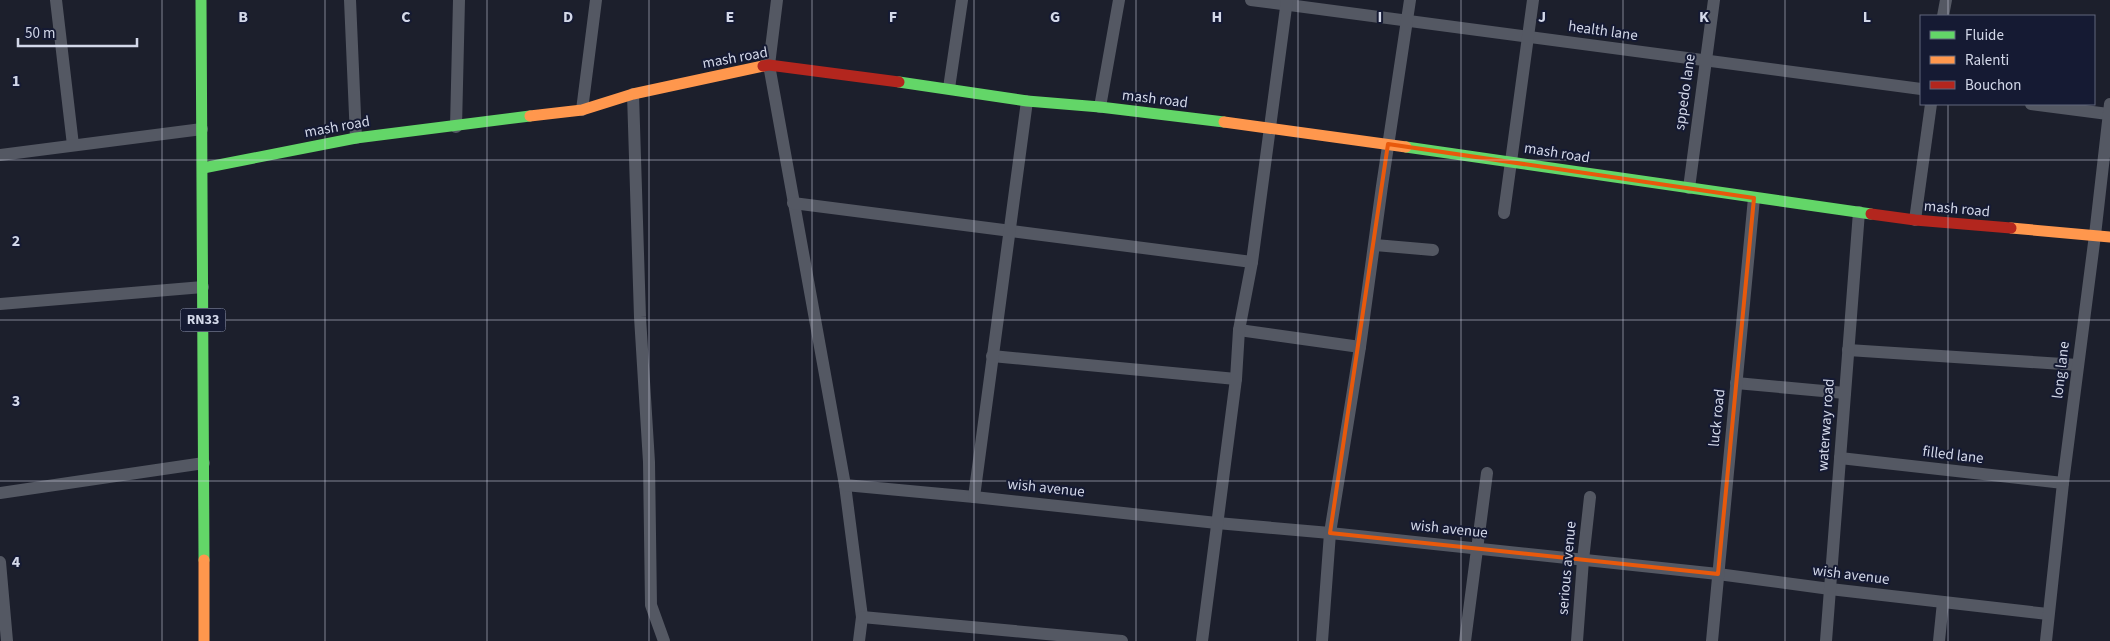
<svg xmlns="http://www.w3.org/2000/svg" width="2110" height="641" font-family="'Source Sans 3',sans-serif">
<rect width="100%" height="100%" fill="#1c1f2c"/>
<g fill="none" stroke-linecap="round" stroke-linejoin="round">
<g stroke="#545863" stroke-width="12">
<polyline points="56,0 73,145"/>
<polyline points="350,0 356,138"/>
<polyline points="777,0 769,65 845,485 862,617 859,641"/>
<polyline points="1251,0 1921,89"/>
<polyline points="1943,16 1946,0"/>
<polyline points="949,88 962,0"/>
<polyline points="633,94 640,317 649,462 651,605 664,641"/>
<polyline points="2031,104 2108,114"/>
<polyline points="1100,107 1119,0"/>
<polyline points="582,110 596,0"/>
<polyline points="456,127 459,0"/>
<polyline points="0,155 202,129"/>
<polyline points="1689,188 1714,0"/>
<polyline points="793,203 1252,262"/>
<polyline points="1504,213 1533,0"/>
<polyline points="1915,220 1931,104"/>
<polyline points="1375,245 1433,250"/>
<polyline points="0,304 203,287"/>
<polyline points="1239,330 1360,347"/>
<polyline points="1848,350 2078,365"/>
<polyline points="992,356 1236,379"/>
<polyline points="1736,383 1845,393"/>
<polyline points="1840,458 2063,483"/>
<polyline points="845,485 974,497 1217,523 1330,533 1718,574 1830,589 2048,614"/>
<polyline points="0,493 204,463"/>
<polyline points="974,497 1027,101"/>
<polyline points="0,562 7,641"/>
<polyline points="862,617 1122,641"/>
<polyline points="1202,641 1236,379 1239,330 1252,262 1287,0"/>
<polyline points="1322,641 1330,533 1360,347 1382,186 1410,0"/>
<polyline points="1465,641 1487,473"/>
<polyline points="1577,641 1583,560 1590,497"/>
<polyline points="1712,641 1754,198"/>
<polyline points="1826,641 1859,212"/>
<polyline points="1939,641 1943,602"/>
<polyline points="2046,641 2063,483 2095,235 2110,104"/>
</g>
<g stroke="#63d668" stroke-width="11">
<polyline points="201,0 204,560"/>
<polyline points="899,82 1027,101 1100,107 1224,122"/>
<polyline points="1406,147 1871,214"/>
<polyline points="203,168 356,138 530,116"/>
</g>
<g stroke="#ff974d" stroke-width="11">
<polyline points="530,116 582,110 633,94 763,66"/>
<polyline points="1224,122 1406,147"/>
<polyline points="2011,228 2110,237"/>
<polyline points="204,560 204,641"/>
</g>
<g stroke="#b3261e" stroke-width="11">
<polyline points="763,66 769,65 899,82"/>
<polyline points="1871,214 1915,220 2011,228"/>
</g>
</g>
<path fill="none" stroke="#e8590c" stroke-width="4" stroke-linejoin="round" d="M1388 144 1754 198 1718 574 1330 533Z"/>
<path fill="none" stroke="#d3d8e9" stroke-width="1" stroke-opacity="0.55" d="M162 0V641M325 0V641M487 0V641M649 0V641M812 0V641M974 0V641M1136 0V641M1298 0V641M1461 0V641M1623 0V641M1785 0V641M1948 0V16M1948 104V641M0 160H2110M0 320H2110M0 481H2110"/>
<g text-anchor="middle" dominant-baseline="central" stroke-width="4" stroke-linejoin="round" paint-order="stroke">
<rect fill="#151a33" stroke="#9a9fb2" stroke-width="1" x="180.5" y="308.5" width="45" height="23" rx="4"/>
<g font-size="14" font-weight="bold" fill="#d3d8e9">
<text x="203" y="320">RN33</text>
</g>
<g font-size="15" fill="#d3d8e9" stroke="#151a33">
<text transform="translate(1603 31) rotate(8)">health lane</text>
<text transform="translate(735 58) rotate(-10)">mash road</text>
<text transform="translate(1685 92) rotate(-82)">sppedo lane</text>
<text transform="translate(1155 99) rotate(7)">mash road</text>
<text transform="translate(337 127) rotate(-10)">mash road</text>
<text transform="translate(1557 153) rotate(9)">mash road</text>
<text transform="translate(1957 209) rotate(5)">mash road</text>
<text transform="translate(2061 370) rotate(-83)">long lane</text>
<text transform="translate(1717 418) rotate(-84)">luck road</text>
<text transform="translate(1826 425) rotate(-86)">waterway road</text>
<text transform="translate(1953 455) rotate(7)">filled lane</text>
<text transform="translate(1046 488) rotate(6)">wish avenue</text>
<text transform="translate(1449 529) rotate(6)">wish avenue</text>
<text transform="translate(1567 568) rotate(-85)">serious avenue</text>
<text transform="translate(1851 575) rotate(7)">wish avenue</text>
</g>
</g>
<g font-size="16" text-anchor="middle" font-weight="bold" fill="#d3d8e9" stroke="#151a33" stroke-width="4" stroke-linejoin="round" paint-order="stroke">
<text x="243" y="22">B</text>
<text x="406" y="22">C</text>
<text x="568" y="22">D</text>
<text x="730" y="22">E</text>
<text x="893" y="22">F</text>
<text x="1055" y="22">G</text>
<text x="1217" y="22">H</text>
<text x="1380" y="22">I</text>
<text x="1542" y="22">J</text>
<text x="1704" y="22">K</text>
<text x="1867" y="22">L</text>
<text x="16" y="86">1</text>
<text x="16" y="246">2</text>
<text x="16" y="406">3</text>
<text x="16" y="567">4</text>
</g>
<rect x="1920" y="15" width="175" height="90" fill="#151a33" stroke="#61667c"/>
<rect x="1930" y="31" width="25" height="8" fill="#63d668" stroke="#61667c"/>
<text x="1965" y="40" font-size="15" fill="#d3d8e9">Fluide</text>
<rect x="1930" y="56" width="25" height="8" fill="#ff974d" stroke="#61667c"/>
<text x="1965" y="65" font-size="15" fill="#d3d8e9">Ralenti</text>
<rect x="1930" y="81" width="25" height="8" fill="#b3261e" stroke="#61667c"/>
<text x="1965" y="90" font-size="15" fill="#d3d8e9">Bouchon</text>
<path d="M18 38v8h119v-8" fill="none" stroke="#d3d8e9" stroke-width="2.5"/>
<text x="25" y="38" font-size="15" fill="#d3d8e9" stroke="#151a33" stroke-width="4" paint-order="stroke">50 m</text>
</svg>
